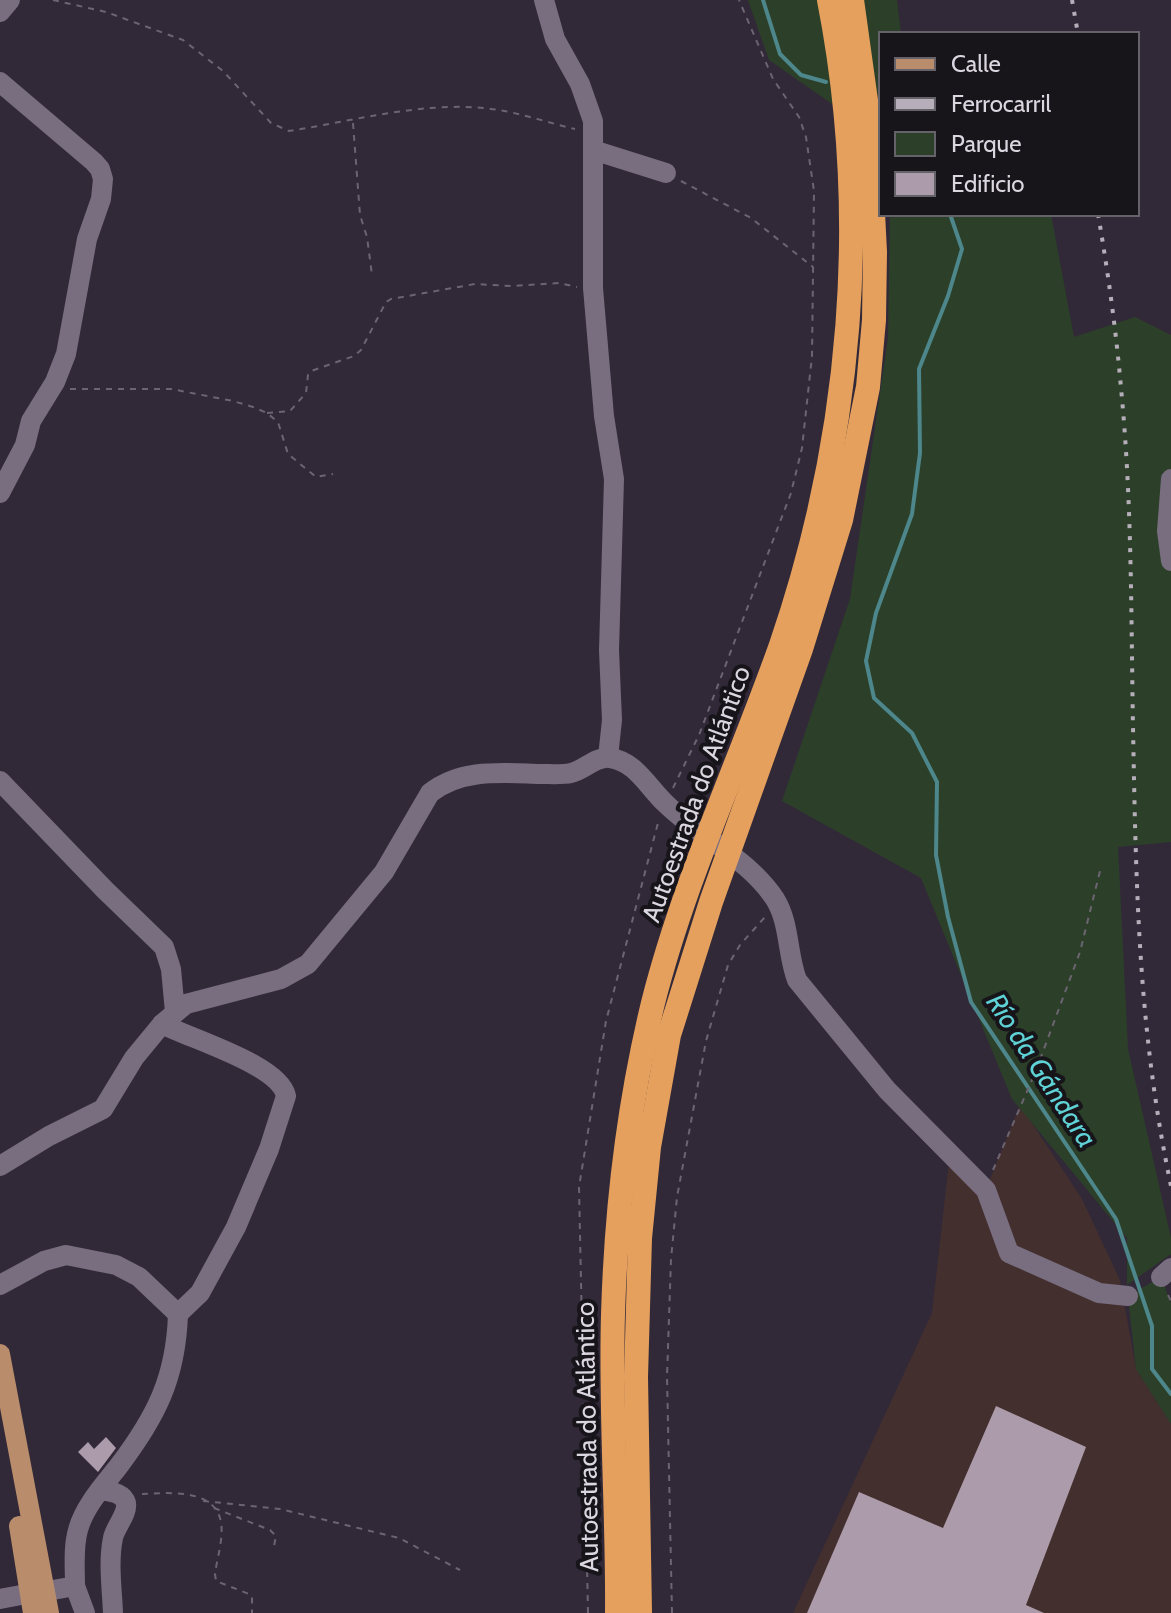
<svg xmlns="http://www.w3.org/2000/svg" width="1171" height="1613" font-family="Cabin,sans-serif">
<rect width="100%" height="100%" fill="#322938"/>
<polygon fill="#432f2e" points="1020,1105 1082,1199 1120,1280 1136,1369 1171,1424 1171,1613 793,1613 932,1313 950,1153 986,1189"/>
<g fill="#2c4029">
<polygon points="748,0 897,0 901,34 881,34 881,138 769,60"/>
<polygon points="890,214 1051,214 1074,337 1135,317 1171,335 1171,842 1118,847 1128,1049 1171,1238 1171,1254 1127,1285 1127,1238 1012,1099 921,878 782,801 850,599 888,338"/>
<polygon points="1161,1277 1171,1303 1171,1424 1136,1369 1128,1296"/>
</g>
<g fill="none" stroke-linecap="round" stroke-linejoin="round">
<g stroke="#4d868b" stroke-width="4">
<polyline points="763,0 780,54 801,75 826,82"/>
<polyline points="950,214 962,249 948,296 919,369 920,453 912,514 876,613 866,661 874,698 912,733 937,782 936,855 948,917 971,1002 1116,1219 1152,1326 1152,1369 1171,1394"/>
</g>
</g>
<g fill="#ac9baa">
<polygon points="996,1406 1086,1447 1026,1605 1044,1613 807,1613 859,1492 943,1528"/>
<polygon points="106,1437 116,1448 98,1472 78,1452 88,1442 94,1449"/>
</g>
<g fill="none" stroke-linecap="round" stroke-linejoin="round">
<g stroke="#6c6471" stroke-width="2" stroke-dasharray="6 6" stroke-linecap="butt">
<path d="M53 0 106 12 183 40 223 71 271 123 289 131C353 121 420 102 484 108 515 111 545 122 575 129"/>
<polyline points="353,123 360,215 367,237 372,275"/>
<polyline points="681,181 751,218 813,267"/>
<polyline points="70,389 171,389 233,401 253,407 267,413 278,422 288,454 316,477 333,474"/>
<polyline points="267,413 290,411 306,393 308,375 311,371 354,356 361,350 386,302 391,299 475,284 511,286 559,283 577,287"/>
<polyline points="673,788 699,735 791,493 802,448 812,356 814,191 806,137 799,117 773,79 739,0"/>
<polyline points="993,1170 1035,1073 1080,952 1101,867"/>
<polyline points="1168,1295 1171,1301"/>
<path d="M142 1494C166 1493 211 1488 220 1518 225 1534 217 1558 215 1574L216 1581 249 1594 252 1597V1613"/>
<polyline points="203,1501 280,1509 399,1538 460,1570"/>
<polyline points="214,1508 270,1530 276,1536 274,1546"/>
<polyline points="588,1613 579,1187 606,1021 659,819"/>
<polyline points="672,1613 667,1377 671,1259 677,1197 706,1041 728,965 740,945 765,917"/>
</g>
<g stroke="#786e80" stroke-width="20">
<polyline points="544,0 555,39 580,84 593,121 593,288 604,416 614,479 609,650 612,720 608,757"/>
<polyline points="0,12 10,0"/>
<polyline points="0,82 94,162 100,169 103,179 101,199 87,239 66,354 55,382 31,421 25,445 0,493"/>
<polyline points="593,150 666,173"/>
<polyline points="1171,479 1167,531 1171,561"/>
<polyline points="0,781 105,890 164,947 171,969 175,1012"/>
<path d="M0 1166 49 1136 103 1109 134 1058 162 1024 186 1004 281 979 308 964 384 872 430 793C462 768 502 773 541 774 550 774 562 775 571 773 585 770 595 756 610 758 635 761 648 787 665 803 699 837 748 858 775 899 790 923 787 954 797 980L887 1090 986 1190 1009 1253 1099 1293 1128 1296"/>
<polyline points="1161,1277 1171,1268"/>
<path d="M0 1285 44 1261 66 1255 116 1265 139 1277 178 1314 200 1293 236 1227 269 1149 286 1096C280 1065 191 1039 162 1024"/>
<path d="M100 1490C110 1492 123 1492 126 1503 128 1514 115 1527 113 1538 108 1562 112 1588 113 1613"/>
<polyline points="75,1586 85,1613"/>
<path d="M53 1590 75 1586C75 1568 73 1547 78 1530 84 1507 103 1486 118 1467 156 1417 176 1378 178 1314"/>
<polyline points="0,1599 21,1595"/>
</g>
<g stroke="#b98c6b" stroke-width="20">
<polyline points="0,1354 49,1613"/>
<polyline points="19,1526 33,1613"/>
</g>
<g stroke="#e5a05d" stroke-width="24">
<path d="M617 1613C618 1514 610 1414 613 1315 616 1210 628 1106 653 1003 684 880 739 764 781 645 852 438 871 215 829 0"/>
<polyline points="640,1613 636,1377 640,1238 649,1147 669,1035 711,902 801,649 841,520 868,387 874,320 875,252 868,115 852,0"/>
</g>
<g stroke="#b6afba" stroke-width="4" stroke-dasharray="4 8" stroke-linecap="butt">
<polyline points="1072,0 1078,34"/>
<path d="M1098 214C1108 272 1116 330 1121 388 1132 501 1131 615 1133 727 1136 885 1138 1030 1171 1186"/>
</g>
</g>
<g text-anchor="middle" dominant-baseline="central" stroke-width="8" stroke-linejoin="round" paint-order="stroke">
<g font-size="26" fill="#dcd6e0" stroke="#17141a">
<text transform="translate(696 794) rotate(-70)">Autoestrada do Atlántico</text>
<text transform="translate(587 1437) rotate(-91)">Autoestrada do Atlántico</text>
</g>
<g font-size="28" font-style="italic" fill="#5fd2d6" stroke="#17141a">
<text transform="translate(1042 1070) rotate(57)">Río da Gándara</text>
</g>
</g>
<rect x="879" y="32" width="260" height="184" fill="#17141a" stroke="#666269" stroke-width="2"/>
<rect x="895" y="58" width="40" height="12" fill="#b98c6b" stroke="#666269" stroke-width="2"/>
<text x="951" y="72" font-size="24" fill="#dcd6e0">Calle</text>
<rect x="895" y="98" width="40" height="12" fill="#b6afba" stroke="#666269" stroke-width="2"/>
<text x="951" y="112" font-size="24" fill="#dcd6e0">Ferrocarril</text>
<rect x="895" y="132" width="40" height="24" fill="#2c4029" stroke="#666269" stroke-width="2"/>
<text x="951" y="152" font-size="24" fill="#dcd6e0">Parque</text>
<rect x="895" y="172" width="40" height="24" fill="#ac9baa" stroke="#666269" stroke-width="2"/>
<text x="951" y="192" font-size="24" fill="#dcd6e0">Edificio</text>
</svg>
